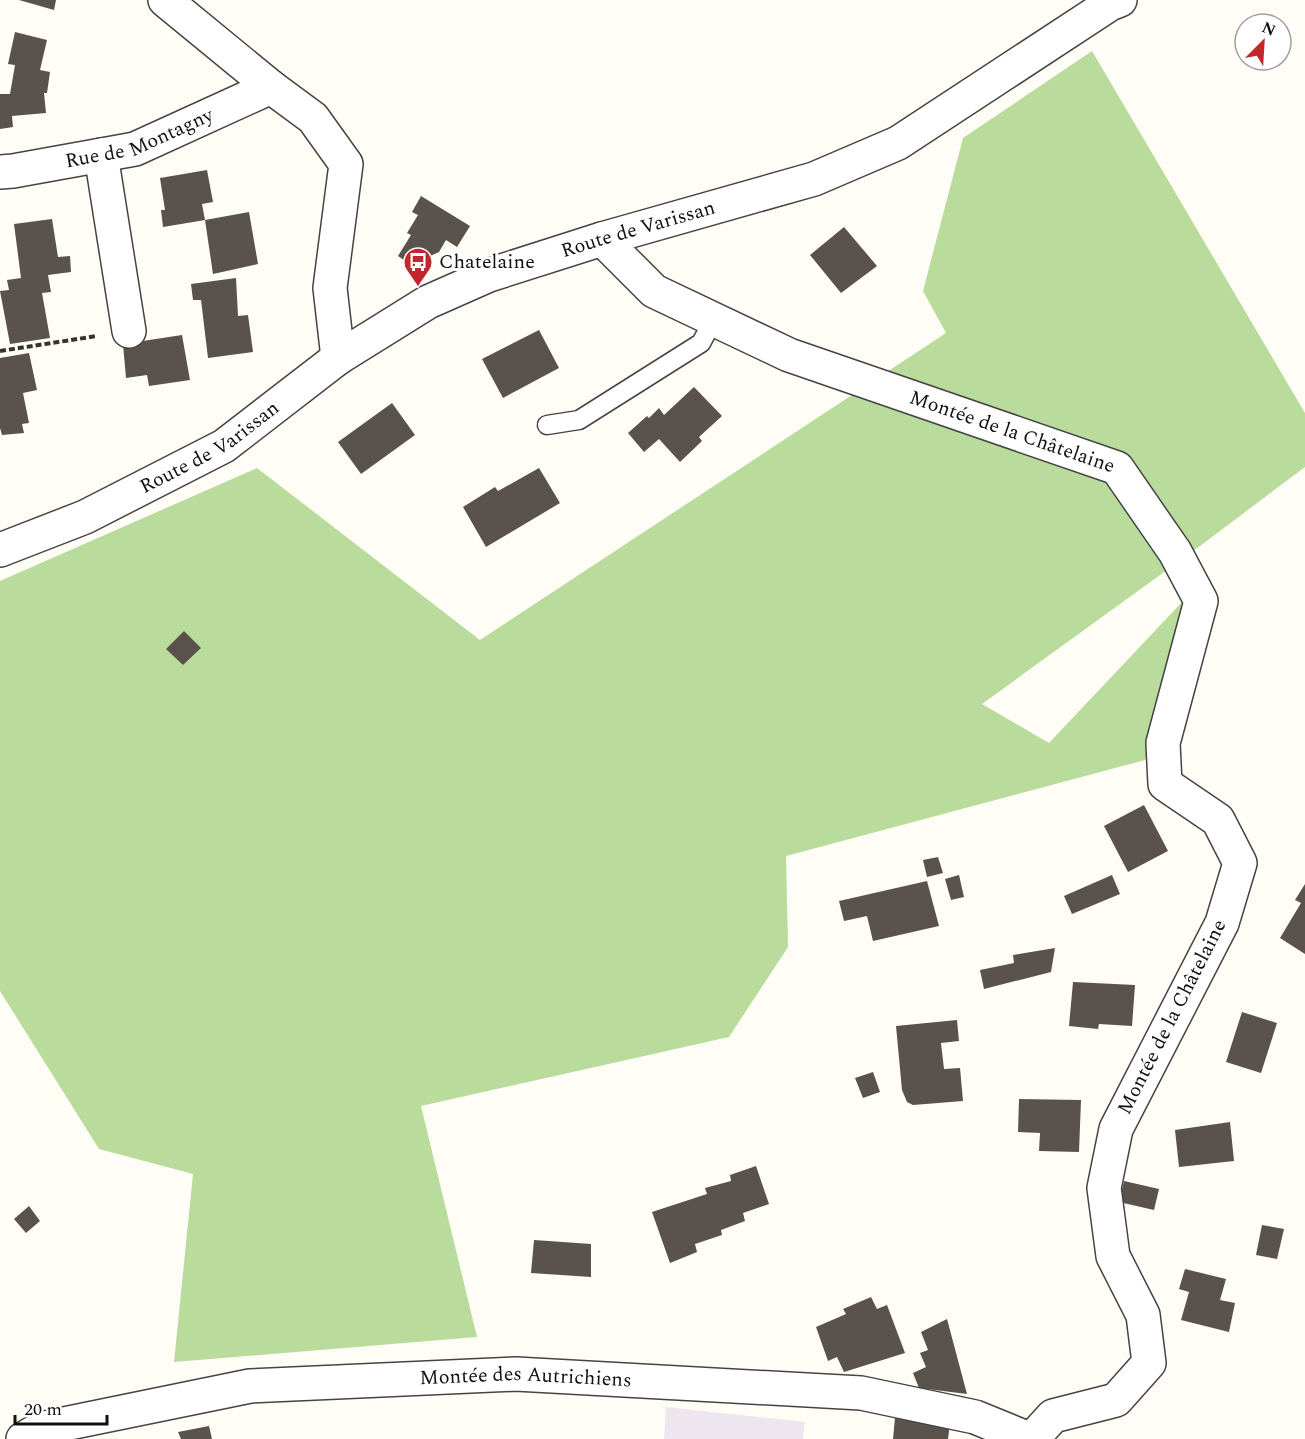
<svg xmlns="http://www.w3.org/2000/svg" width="1305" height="1439" font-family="Spectral,serif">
<rect width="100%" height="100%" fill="#fffdf5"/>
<polygon fill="#eee6ef" points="666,1407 805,1422 803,1439 664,1439"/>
<polygon fill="#b9dc9c" points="1092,51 1305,413 1305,467 1196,549 982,704 1049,743 1184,600 1145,760 786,856 788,947 729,1037 421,1106 477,1337 174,1362 193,1174 99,1149 0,991 0,581 257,468 480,640 946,333 923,291 963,138"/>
<g fill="#5a524d">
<polygon points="19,0 56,0 54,10"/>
<polygon points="15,32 47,40 40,70 50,72 47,93 44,93 46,113 12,116 13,127 0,129 0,94 10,94 15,65 8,64"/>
<polygon points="207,170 213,202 202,204 205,220 163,227 161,210 165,210 160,178"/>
<polygon points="421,196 470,226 457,247 446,240 439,252 411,265 398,256 411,235 407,233 418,215 412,212"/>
<polygon points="249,212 258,264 213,274 205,220"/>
<polygon points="52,219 58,257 70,256 71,272 48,275 51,292 42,293 50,338 10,344 0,291 9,290 7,280 21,278 14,224"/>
<polygon points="844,227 877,266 841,293 810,255"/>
<polygon points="236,278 238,316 248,315 253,352 208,358 201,300 193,300 191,284"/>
<polygon points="539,330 559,368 503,398 482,359"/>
<polygon points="182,335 190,380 149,386 147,375 126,378 123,344"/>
<polygon points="29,353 37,390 23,393 29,423 22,424 24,433 2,435 0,428 0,358"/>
<polygon points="694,387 722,416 699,437 702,441 680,462 659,439 644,452 628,433 647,416 649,418 659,408 664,415"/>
<polygon points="392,403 415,435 361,474 338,442"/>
<polygon points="539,468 560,503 486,547 463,507 495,487 498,491"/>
<polygon points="184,631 201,648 183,665 166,649"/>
<polygon points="1144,805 1168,851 1128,872 1104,826"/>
<polygon points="938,857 943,873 927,877 923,860"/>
<polygon points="959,875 964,897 951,900 945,879"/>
<polygon points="1112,875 1120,894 1072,914 1064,896"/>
<polygon points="927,881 939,926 873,941 867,916 844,921 839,901"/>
<polygon points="1305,884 1305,954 1280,938 1301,903 1295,900"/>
<polygon points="1055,948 1051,972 984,989 980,970 1014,963 1013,955"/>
<polygon points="1073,982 1135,985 1132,1026 1099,1024 1098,1029 1069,1026"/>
<polygon points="1242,1012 1277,1023 1261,1073 1226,1062"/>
<polygon points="957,1020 959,1041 941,1043 944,1069 960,1068 963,1101 913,1105 907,1102 902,1090 896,1026"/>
<polygon points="873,1072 880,1092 863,1098 855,1078"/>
<polygon points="1019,1099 1081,1100 1079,1152 1039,1151 1040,1133 1018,1132"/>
<polygon points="1230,1122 1234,1161 1179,1167 1175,1130"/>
<polygon points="756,1166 769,1204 743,1213 745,1221 721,1230 722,1235 695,1244 697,1252 670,1263 652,1212 707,1194 705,1188 731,1181 730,1175"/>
<polygon points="1124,1181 1159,1189 1154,1210 1119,1202"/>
<polygon points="29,1206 40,1221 26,1233 14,1219"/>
<polygon points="1262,1225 1284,1229 1277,1259 1256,1255"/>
<polygon points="534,1240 591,1244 591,1277 531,1273"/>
<polygon points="1185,1269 1226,1279 1220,1300 1235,1303 1229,1332 1181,1320 1189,1292 1179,1289"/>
<polygon points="871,1297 877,1309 887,1305 905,1353 844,1372 837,1357 828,1361 816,1327 846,1314 843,1309"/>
<polygon points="947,1319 967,1394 919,1388 913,1373 926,1367 920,1353 928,1350 921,1332"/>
<polygon points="895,1418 950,1423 948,1439 893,1439"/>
<polygon points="209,1426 212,1439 181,1439 178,1432"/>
</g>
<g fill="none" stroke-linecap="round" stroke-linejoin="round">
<g stroke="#444" stroke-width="21">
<polyline id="service" points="547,425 579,420 701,343 714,319"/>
</g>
<g stroke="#444" stroke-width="36">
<g id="minor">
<polyline points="165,0 271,87 313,118 346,164 330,288 338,358"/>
<polyline points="101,155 129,331"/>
<path id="s1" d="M0 172 13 171 135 149 271 87"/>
<path id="s2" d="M602 239 654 291 789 355 1117 468 1175 552 1201 601 1163 743 1165 784 1218 820 1240 863 1222 923 1116 1129 1104 1188 1113 1256 1143 1315 1149 1363 1116 1400 1053 1416 1032 1439"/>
<path id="s3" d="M0 550 85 517 224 446 338 358 428 302 489 275 602 239 814 179 898 143 1110 4 1120 0"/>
<path id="s4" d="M23 1439 40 1429 250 1386 516 1374 861 1393 975 1417 1029 1439"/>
</g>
</g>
<polyline stroke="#333" stroke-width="4" stroke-dasharray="6 3" stroke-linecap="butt" points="0,351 97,336"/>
<use href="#service" stroke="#fff" stroke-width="18"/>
<use href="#minor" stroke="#fff" stroke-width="33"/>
</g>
<defs>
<g id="bus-pin" transform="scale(1.5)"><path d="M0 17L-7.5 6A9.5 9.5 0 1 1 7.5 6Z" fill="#c4262e" stroke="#fff"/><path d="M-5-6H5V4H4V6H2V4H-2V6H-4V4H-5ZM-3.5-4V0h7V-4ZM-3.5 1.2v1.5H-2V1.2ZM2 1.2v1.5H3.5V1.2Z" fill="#fff"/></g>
</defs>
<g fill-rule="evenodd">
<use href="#bus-pin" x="418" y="262"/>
</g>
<g text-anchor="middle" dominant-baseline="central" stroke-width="6" stroke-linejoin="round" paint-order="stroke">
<g font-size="20" fill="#111" stroke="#fff">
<text stroke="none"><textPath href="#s1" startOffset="144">Rue de Montagny</textPath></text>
<text stroke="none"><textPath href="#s3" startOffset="720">Route de Varissan</textPath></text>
<text stroke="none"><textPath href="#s2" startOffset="459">Montée de la Châtelaine</textPath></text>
<text stroke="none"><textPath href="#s3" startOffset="234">Route de Varissan</textPath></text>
<text transform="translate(1172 1017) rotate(-63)">Montée de la Châtelaine</text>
<text stroke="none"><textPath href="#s4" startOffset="510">Montée des Autrichiens</textPath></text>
</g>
<g font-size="20" fill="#111" stroke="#fff" text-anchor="start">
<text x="439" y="262">Chatelaine</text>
</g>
</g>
<g transform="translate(1263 42) rotate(24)"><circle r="28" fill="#ffffff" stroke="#a0a0a0" stroke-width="1.5"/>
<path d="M0-4.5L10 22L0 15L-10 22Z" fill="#c4262e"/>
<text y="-9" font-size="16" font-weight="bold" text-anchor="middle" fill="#111111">N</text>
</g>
<path d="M15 1415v9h92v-9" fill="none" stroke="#111111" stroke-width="3"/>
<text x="24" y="1415" font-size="18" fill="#111111" stroke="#ffffff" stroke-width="4.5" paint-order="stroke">20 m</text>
</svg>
